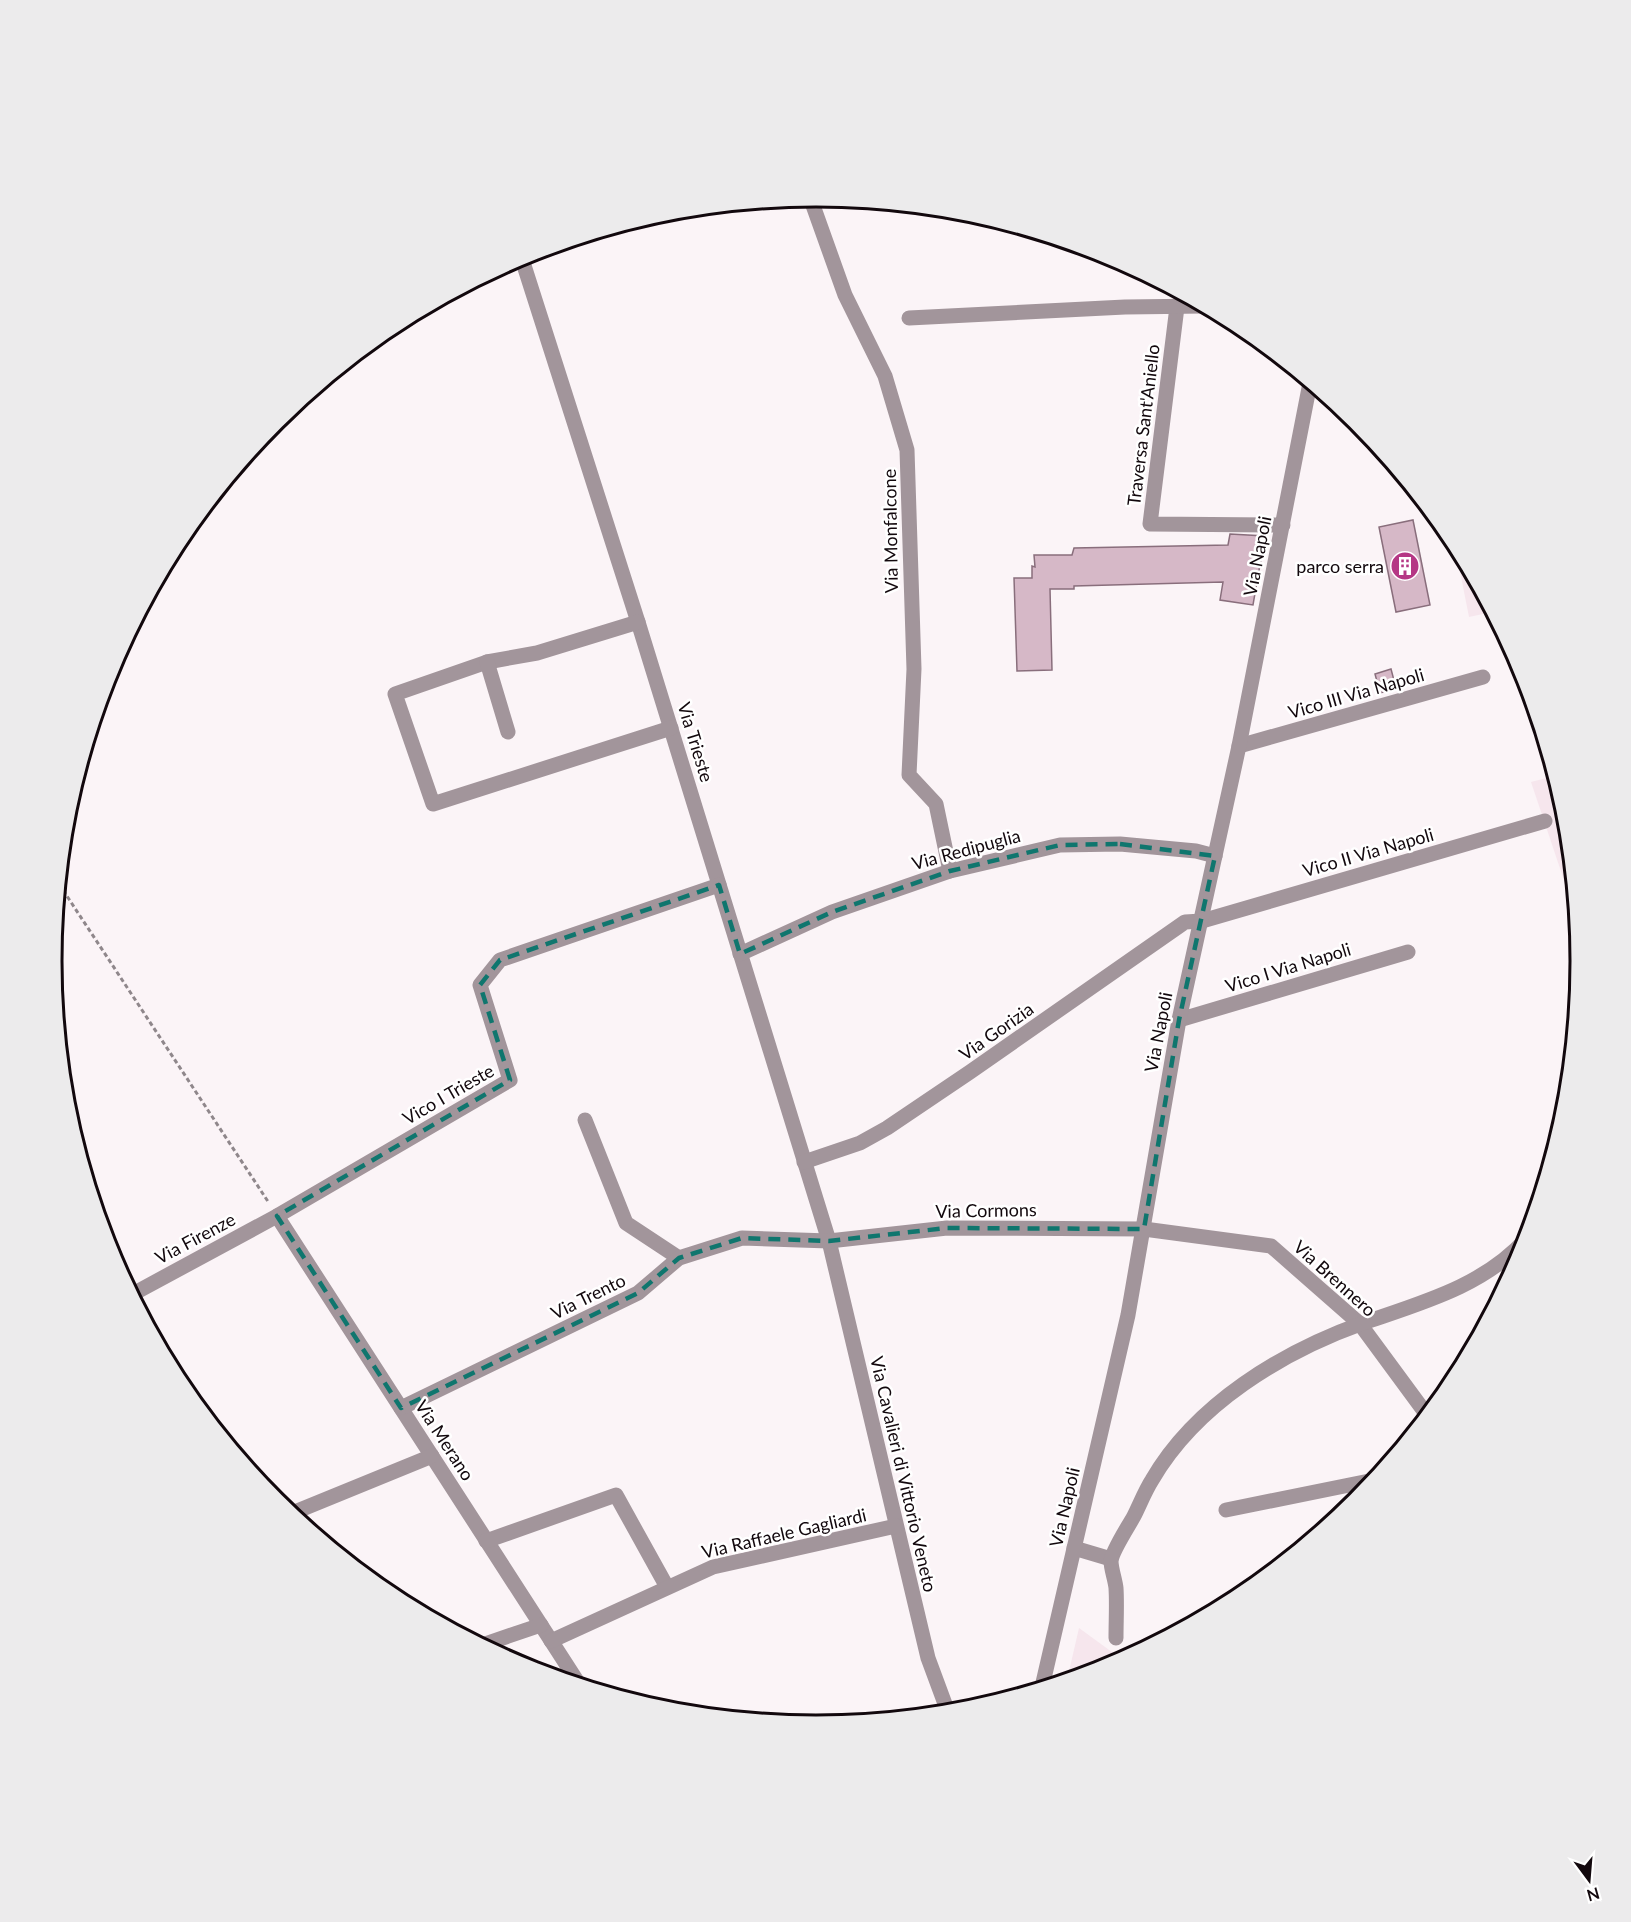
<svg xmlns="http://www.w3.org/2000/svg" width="1631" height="1922" font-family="Lato,sans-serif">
<rect width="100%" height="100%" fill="#fbf4f7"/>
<g fill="#f6e6ed">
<polygon points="1454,541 1492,612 1469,617"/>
<polygon points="1554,776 1565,812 1576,916 1531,782"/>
<polygon points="1079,1628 1116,1655 1116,1663 1067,1680"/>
</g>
<g fill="#d6b8c7" stroke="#896e7c" stroke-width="1.5">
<polygon points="1413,520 1430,605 1396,612 1379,527"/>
<polygon points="1230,534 1265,536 1253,605 1220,600 1223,582 1074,586 1074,589 1050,589 1052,670 1017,671 1014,578 1032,578 1032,566 1035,567 1034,555 1072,555 1074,548 1228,545"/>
<polygon points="1391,669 1396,688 1380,693 1375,674"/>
</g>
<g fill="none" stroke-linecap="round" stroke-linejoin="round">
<polyline stroke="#8f878b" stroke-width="3" stroke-dasharray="4.5 3" stroke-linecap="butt" points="59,884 269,1203"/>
<g stroke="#a2959b" stroke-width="15">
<polyline points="810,197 845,295 885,376 907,450 914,669 909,775 936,804 950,871"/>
<polyline points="521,256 638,622 829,1241 928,1658 948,1712"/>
<polyline points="1177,307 1150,524 1283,525"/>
<polyline points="909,318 1125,307 1205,306"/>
<polyline points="638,622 537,653 487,662 395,694 433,804 671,728"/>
<polyline points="487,662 508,732"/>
<polyline points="1239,746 1483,677"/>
<polyline points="740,954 832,912 950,871 1060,845 1120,844 1196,851 1215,856"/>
<polyline points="1179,1020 1408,952"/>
<polyline points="585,1120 626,1223 679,1258"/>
<polyline points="804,1162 860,1143 887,1128 970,1072 1185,922 1202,921 1545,821"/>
<polyline points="277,1216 579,1684"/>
<polyline points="131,1295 277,1216 510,1080 480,985 500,960 719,885"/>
<polyline points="401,1408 638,1293 679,1258 742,1238 829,1241 947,1228 1144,1229 1271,1246 1360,1324 1427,1415"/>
<polyline points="1226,1510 1374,1480"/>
<polyline points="290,1514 432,1456"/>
<polyline points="486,1541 616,1495 667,1587"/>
<polyline points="1074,1548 1111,1559"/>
<path d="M1116 1638C1116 1621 1117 1604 1116 1588 1115 1579 1111 1569 1111 1561 1112 1551 1128 1527 1134 1516 1140 1504 1145 1491 1152 1480 1196 1404 1282 1352 1363 1323 1421 1303 1484 1286 1526 1239"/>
<polyline points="551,1641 713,1567 896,1526"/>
<polyline points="482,1645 541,1625"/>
<polyline points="1042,1687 1128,1315 1179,1020 1239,746 1310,383"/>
</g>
</g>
<path fill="none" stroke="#0f766e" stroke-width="4.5" stroke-dasharray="12 8" stroke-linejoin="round" d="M1120 844 1215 856 1179 1020 1144 1229 947 1228 829 1241 742 1238 679 1258 638 1293 401 1408 277 1216 510 1080 480 985 500 960 719 885 740 954 832 912 950 871 1060 845Z"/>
<defs>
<g id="building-disc" transform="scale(1.5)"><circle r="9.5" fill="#b53785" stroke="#fff"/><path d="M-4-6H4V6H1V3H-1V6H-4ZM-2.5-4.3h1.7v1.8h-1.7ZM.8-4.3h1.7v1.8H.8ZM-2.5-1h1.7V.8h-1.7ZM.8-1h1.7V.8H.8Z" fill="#fff"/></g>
</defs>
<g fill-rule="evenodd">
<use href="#building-disc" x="1405" y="566"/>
</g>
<g text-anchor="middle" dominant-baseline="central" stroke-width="5" stroke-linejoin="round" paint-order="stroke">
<g font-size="18" fill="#12080d" stroke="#fff">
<text transform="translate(1143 425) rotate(-83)">Traversa Sant'Aniello</text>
<text transform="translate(890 531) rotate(-91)">Via Monfalcone</text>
<text transform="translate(1257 556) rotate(-79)">Via Napoli</text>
<text transform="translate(1356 693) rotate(-16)">Vico III Via Napoli</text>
<text transform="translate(696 742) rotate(73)">Via Trieste</text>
<text transform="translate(966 849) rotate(-15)">Via Redipuglia</text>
<text transform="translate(1368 852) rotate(-16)">Vico II Via Napoli</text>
<text transform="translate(1288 967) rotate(-17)">Vico I Via Napoli</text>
<text transform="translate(996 1031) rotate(-35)">Via Gorizia</text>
<text transform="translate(1158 1032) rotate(-79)">Via Napoli</text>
<text transform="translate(448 1094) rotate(-30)">Vico I Trieste</text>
<text transform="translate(986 1210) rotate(-1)">Via Cormons</text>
<text transform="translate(195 1238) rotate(-28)">Via Firenze</text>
<text transform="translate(1335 1278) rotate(42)">Via Brennero</text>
<text transform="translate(588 1296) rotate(-26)">Via Trento</text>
<text transform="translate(445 1440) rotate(57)">Via Merano</text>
<text transform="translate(904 1474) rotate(77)">Via Cavalieri di Vittorio Veneto</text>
<text transform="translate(1064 1507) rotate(-77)">Via Napoli</text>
<text transform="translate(784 1533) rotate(-13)">Via Raffaele Gagliardi</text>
</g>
<g font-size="18" fill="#12080d" stroke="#fff" text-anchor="end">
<text x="1384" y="566">parco serra</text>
</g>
</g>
<path d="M0 0H1631V1922H0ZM62 961a754 754 0 1 1 1508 0a754 754 0 1 1-1508 0Z" fill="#ecebec" fill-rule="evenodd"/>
<path fill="none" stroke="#12080d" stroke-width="3" d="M62 961a754 754 0 1 1 1508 0a754 754 0 1 1-1508 0Z"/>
<g transform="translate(1589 1880) rotate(164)" stroke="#ffffff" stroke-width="4.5" paint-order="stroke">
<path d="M0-4.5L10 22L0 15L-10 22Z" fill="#12080d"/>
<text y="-9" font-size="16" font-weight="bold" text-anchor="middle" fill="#12080d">N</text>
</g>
</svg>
